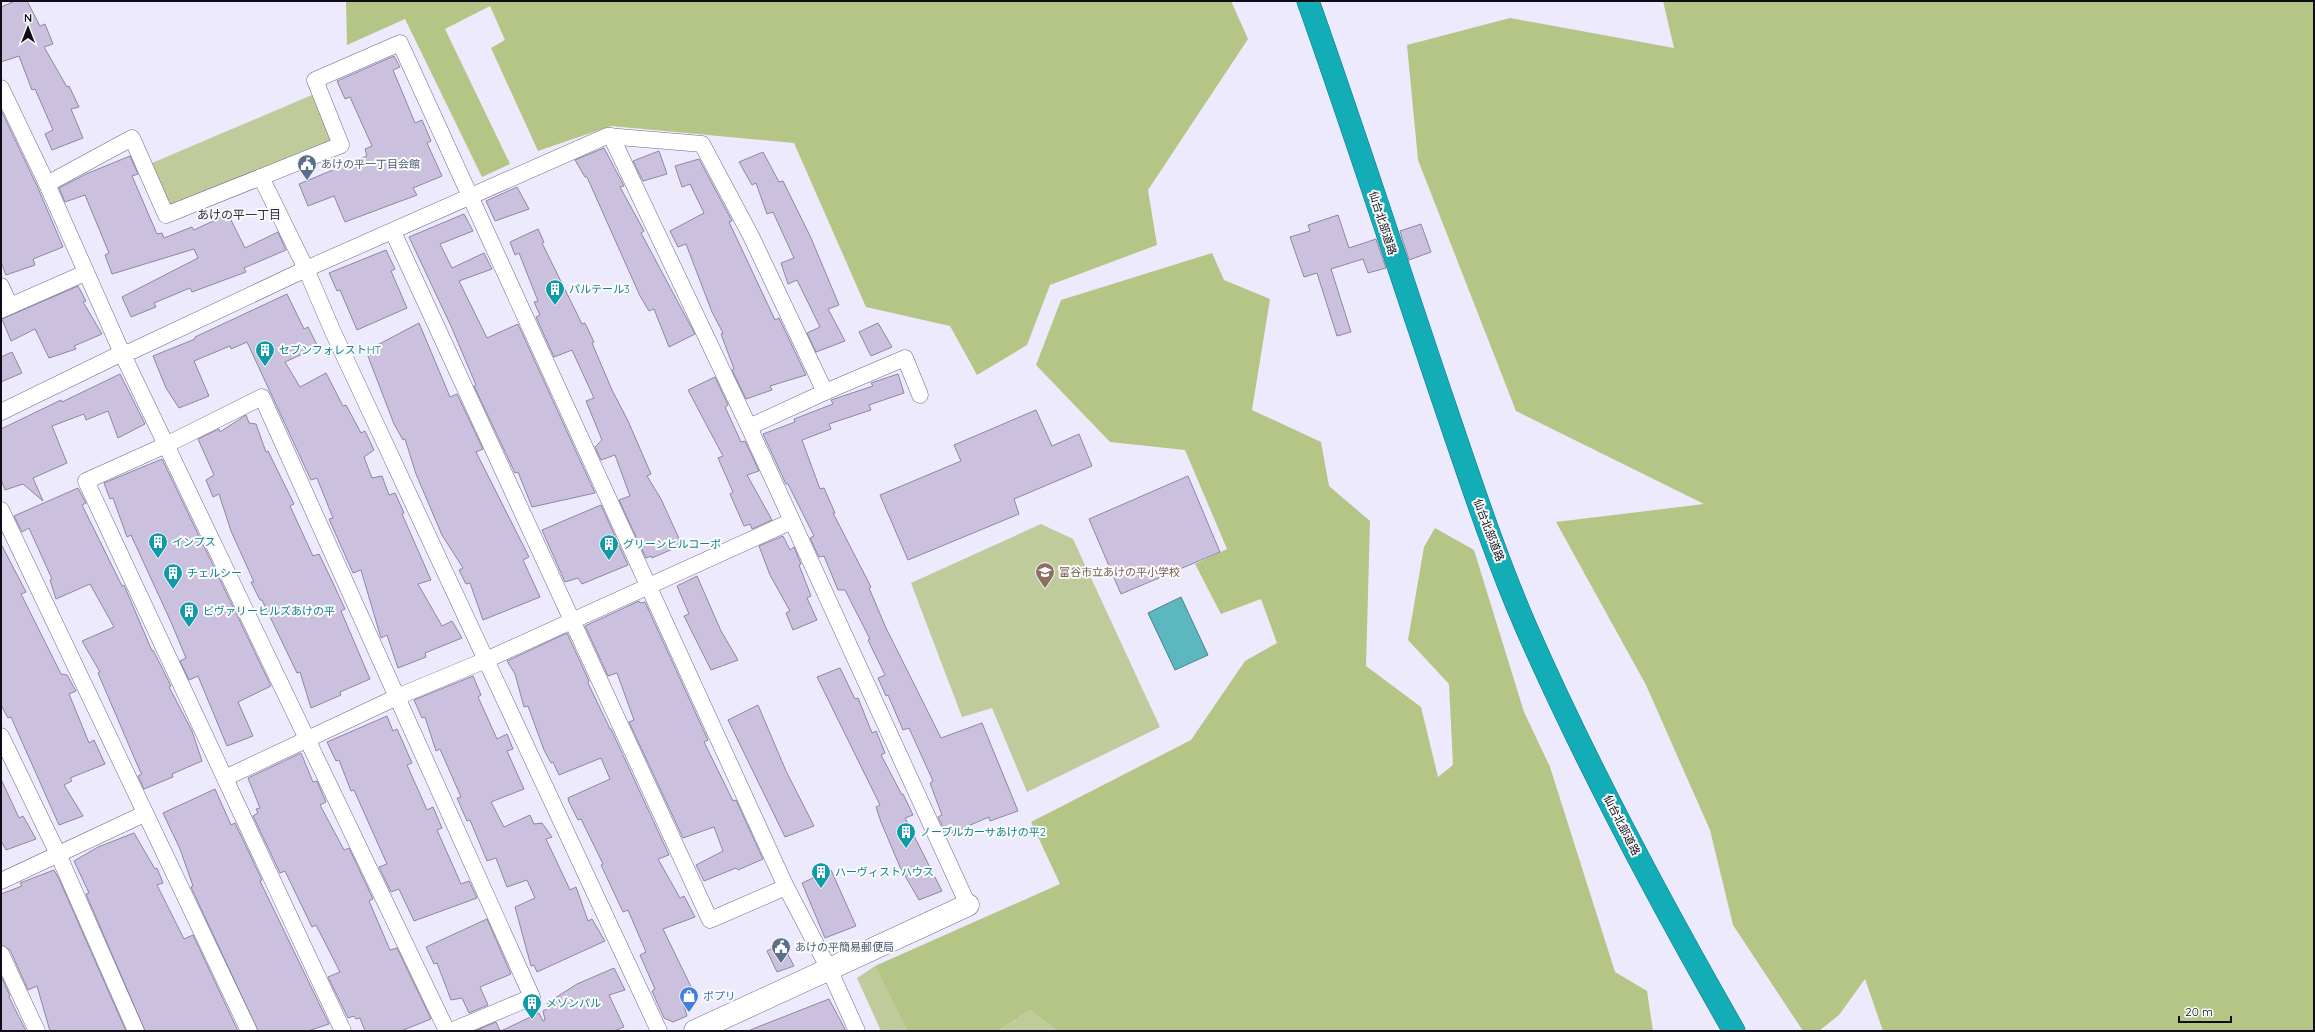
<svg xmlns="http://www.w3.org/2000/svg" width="2315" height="1032" font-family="Quicksand,'Noto Sans JP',sans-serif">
<rect width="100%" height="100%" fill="#edeafd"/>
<g fill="#bfcb9b">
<polygon points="319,92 341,145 166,215 145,166"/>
<polygon points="1041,524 1073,539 1160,727 1027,792 992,708 962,717 911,583"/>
<polygon points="875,966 907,1031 881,1031 857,978"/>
<polygon points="1030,1010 1057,1031 998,1031"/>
</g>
<g fill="#b5c585">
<polygon points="346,1 1231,1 1248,39 1148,190 1157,245 1050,285 1027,345 977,375 950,326 866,307 794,143 611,126 538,151 491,48 505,40 490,6 445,29 510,164 482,177 405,19 347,45"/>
<polygon points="1663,1 2314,1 2314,1031 1883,1031 1865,979 1839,1015 1819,1031 1803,1031 1733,925 1710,830 1646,685 1556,522 1704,504 1516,411 1418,160 1407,45 1510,18 1674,48"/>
<polygon points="1212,253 1224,280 1270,299 1252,410 1321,442 1329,486 1370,521 1366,666 1421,707 1438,777 1453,765 1449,684 1408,640 1424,547 1435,528 1474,550 1524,712 1550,767 1615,972 1647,991 1653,1031 1057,1031 1030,1010 998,1031 907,1031 875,966 1060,884 1031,822 1191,740 1245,661 1277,643 1261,599 1221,614 1195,564 1227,549 1185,450 1110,442 1036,365 1061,300"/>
</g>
<polygon fill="#5cb7bf" stroke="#45848d" points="1181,597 1208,655 1175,670 1148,613"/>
<g fill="#cbc0de" stroke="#9086a2">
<polygon points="15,1 27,1 40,26 45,24 53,44 44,47 67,87 69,86 79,107 71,109 83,138 52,150 45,134 53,130 35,89 32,90 19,56 1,62 1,7"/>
<polygon points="394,56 400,67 393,70 415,123 422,120 431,141 427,143 442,176 413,188 417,195 345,222 334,196 308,206 299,184 367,156 365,149 372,146 350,97 345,99 337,81"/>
<polygon points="1,110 38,188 63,247 33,259 35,265 6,275 1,262"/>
<polygon points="604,148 624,186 620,187 644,231 641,233 695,334 669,347 654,309 649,311 640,296 587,177 585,177 575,160"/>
<polygon points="659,151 667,174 643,181 633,161"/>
<polygon points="763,152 779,182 783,181 811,238 839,305 828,309 845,341 816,352 807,333 820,327 797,280 788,284 781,263 794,258 773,212 767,214 756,183 752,185 739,162"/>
<polygon points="130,156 138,174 132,176 157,234 162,233 164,238 192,227 194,230 228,214 245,248 278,232 286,250 244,268 246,272 192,292 190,288 154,303 156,307 131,317 122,297 198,258 194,249 112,274 105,255 109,253 85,195 65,202 59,188 86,174"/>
<polygon points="699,159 732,221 729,222 775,320 779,318 806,375 770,386 772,390 746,399 732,370 734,369 721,334 723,333 712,312 686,244 678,247 670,231 704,213 690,184 682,187 675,166"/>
<polygon points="517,187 529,209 495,221 486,201"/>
<polygon points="464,214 473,231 440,244 452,268 484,253 492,269 459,281 487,338 518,324 595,493 532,507 518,472 515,473 474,386 476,385 451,326 409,237"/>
<polygon points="1338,215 1349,248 1376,239 1386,268 1368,273 1363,259 1331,269 1351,332 1337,336 1317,273 1304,277 1290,237 1310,231 1308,225"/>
<polygon points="1421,224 1431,252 1409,260 1400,231"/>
<polygon points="538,229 544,242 542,243 582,324 585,323 594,342 592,343 612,390 628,421 651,474 647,476 661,499 682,545 652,558 651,556 646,558 619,500 630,496 615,455 601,460 595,447 602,440 586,401 594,398 572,350 554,357 536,317 540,315 534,302 538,301 519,253 515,255 510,242"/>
<polygon points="386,250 395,269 391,271 407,308 357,330 340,290 337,291 329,273"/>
<polygon points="78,286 86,301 83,302 102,334 74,346 76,349 49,358 35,329 11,341 2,319"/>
<polygon points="287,294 304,329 308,327 318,347 285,362 300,387 326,373 343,406 346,405 361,433 365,431 374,450 364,457 372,478 382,476 389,495 395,493 404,513 402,514 431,580 418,584 442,626 452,621 462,638 425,653 426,657 398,668 387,635 381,638 361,570 353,573 329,519 333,518 317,478 311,480 247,342 231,349 230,346 194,361 209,396 179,408 166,388 153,356 195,339 195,337"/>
<polygon points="419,323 450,397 457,394 483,449 476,452 529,557 523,560 540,597 483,620 470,583 466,584 459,570 463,568 442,535 416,474 405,439 403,440 394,424 366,351"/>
<polygon points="878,323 892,347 871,356 859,332"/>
<polygon points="12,352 22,373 1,382 1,357"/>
<polygon points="120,374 145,424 118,438 108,411 86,420 84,414 52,426 67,463 33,478 43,501 23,484 5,490 1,479 1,429 61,400 62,402"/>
<polygon points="898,374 904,393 869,405 871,410 829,424 831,429 802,440 820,489 824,488 835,513 833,513 871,587 869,588 886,628 941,738 982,723 1018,811 990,821 989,817 947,835 938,817 942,815 930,783 933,781 909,728 903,730 888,695 886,696 878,678 885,675 868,640 870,639 845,590 838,590 824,556 819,557 810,538 814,536 788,484 786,484 763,434 795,422 794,419 833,404 831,400 873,386 871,383"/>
<polygon points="715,377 728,405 725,407 741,442 745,441 759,471 747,475 772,520 752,529 750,524 744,526 730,494 733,492 718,458 723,456 688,390"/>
<polygon points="1036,410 1052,446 1079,434 1092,466 1014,499 1019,514 908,560 880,495 961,461 954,445"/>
<polygon points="246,415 249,423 256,424 266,452 268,451 294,504 290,506 313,556 319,554 332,581 345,609 341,611 370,679 340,692 341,695 311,708 300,672 297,673 262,600 260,600 251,582 254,582 231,531 219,494 213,497 206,480 214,475 198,439 219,429 220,432"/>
<polygon points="162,459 271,686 238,702 253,736 227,746 198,676 189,680 180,661 186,658 171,622 131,535 127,537 113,498 110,499 104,483"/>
<polygon points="1188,476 1220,552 1121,594 1089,519"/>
<polygon points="78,488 86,503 82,505 122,586 124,585 152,651 153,650 171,686 169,687 192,731 202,761 172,774 173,777 144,789 138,776 142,774 140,771 98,673 100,672 82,641 114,627 90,584 56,599 50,580 52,579 29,528 22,532 14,516"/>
<polygon points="601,505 628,565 582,584 578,578 565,582 542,530"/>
<polygon points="783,536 790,550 794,547 801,564 799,565 811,596 807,598 817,620 793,630 786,613 790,611 770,575 759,546"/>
<polygon points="1,544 26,592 21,594 61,674 67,675 76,691 69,694 89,743 94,740 105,764 70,778 72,781 64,785 83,816 59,825 11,717 8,718 1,705"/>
<polygon points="697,576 721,631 738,660 711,670 684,616 689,614 677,586"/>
<polygon points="639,601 640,603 645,602 708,740 704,742 733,801 736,800 763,859 738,870 736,868 704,881 696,865 723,851 714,827 683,838 629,722 634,720 617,673 608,676 585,626"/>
<polygon points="567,633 589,681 588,683 610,729 611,729 669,855 658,859 680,898 684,896 695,917 663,929 694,993 682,998 687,1016 673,1022 664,1018 652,991 655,989 640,955 646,952 628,910 623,912 601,865 603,864 581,819 578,820 569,802 568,798 610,779 601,758 559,775 553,762 551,763 544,750 528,706 524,707 515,674 507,661"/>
<polygon points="840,668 855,699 858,698 872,733 876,731 885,753 881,755 902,795 903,794 913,815 905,818 942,891 919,900 900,867 881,822 876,807 880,805 817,677"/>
<polygon points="473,676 481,695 478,697 497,739 507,734 513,749 507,751 524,789 491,802 504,827 530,815 534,824 542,823 552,837 546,839 570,890 576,887 588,921 592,919 605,941 537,972 534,965 531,966 515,907 535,898 527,880 507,887 496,858 487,861 470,820 467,821 457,798 461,797 440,749 436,751 425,717 422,718 414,700"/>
<polygon points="758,705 786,771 814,826 785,837 728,720"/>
<polygon points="387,716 393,731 397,729 412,763 407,765 427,810 433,807 442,828 437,830 461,884 469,881 477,898 414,921 399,889 391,892 379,867 387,864 354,790 351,791 339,760 336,761 327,742"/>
<polygon points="301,753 313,782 317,781 326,802 320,805 344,850 349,848 373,899 369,901 390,950 397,948 431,1019 401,1031 365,1031 360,1018 356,1019 354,1016 348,1018 328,977 340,972 316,925 312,927 285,871 280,873 253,816 258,813 256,809 260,808 248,778"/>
<polygon points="1,779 19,818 23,816 36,839 6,850 1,841"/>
<polygon points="215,789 231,825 235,823 262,880 260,881 329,1024 308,1031 258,1031 191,887 193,886 180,849 163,813"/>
<polygon points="134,833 155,869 157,868 163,883 157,885 184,939 193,935 238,1031 145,1031 86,894 89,893 74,861 98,847"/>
<polygon points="54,870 59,879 126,1031 50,1031 37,986 28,990 10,950 1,945 1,894 22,886 20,883"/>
<polygon points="831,870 856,926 825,938 802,883"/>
<polygon points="487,919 511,974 480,987 488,1005 469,1013 462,998 451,1000 437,963 434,964 426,947"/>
<polygon points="782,943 794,966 777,972 767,951"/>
<polygon points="614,968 625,990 609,995 624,1027 614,1031 501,1031 539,1013 543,1021 545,1020 543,1011 549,1008 547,1003 577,984"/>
<polygon points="1,976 10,996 9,997 26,1031 1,1031"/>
<polygon points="829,999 846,1031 751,1031 750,1030"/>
<polygon points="496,1022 500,1031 477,1030"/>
</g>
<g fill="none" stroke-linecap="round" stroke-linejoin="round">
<g stroke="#6e6984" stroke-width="17">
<g id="street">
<polyline points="1,88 47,184 122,353 447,1031"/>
<polyline points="611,136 749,427 968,905"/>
<polyline points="261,177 306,269 333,332 659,1031"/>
<polyline points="47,184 132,138 166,215 341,145 315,80 400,43 786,887 830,971 857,1031"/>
<polyline points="393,232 710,920 786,887"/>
<polyline points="1,286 10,306"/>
<polyline points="1,310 85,273"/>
<polyline points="825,392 905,358 920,395"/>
<polyline points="1,412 122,353 132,351 306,269 607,136 702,144 751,236 825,392 749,427"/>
<polyline points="1,510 249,1031"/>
<polyline points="1,736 58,854 136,1031"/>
<polyline points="225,778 397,697 486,660 792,521"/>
<polyline points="1,881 144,814"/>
<polyline points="1,954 37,1031"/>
<polyline points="343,1031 86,481 166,445 262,397 532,997 451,1031"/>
</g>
</g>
<g stroke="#6e6984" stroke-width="23">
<polyline id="secondary" points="695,1031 968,905"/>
</g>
<g stroke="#11757e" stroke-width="23">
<path id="highway" d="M1308 1C1355 133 1398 267 1443 400 1469 476 1494 553 1526 627 1587 766 1659 900 1734 1031"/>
</g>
<use href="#street" stroke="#fff" stroke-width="16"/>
<use href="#secondary" stroke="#fff" stroke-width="22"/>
<use href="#highway" stroke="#12adb6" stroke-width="22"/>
</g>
<defs>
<g id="civic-pin" transform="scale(1)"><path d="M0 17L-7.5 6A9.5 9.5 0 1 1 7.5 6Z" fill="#5c6f8a" stroke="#fafafa"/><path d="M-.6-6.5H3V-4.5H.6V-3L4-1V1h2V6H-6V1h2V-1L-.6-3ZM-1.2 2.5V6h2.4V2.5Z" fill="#fff"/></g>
<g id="building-pin" transform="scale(1)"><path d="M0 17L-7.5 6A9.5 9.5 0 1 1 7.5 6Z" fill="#0f9aa8" stroke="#fafafa"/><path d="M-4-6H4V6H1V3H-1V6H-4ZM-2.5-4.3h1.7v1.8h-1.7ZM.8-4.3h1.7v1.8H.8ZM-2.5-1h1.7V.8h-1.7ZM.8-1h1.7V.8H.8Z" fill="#fff"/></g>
<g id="school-pin" transform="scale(1)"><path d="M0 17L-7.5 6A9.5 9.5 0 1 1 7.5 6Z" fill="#8d6e63" stroke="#fafafa"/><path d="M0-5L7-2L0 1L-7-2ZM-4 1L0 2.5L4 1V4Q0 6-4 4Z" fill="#fff"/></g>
<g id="shop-pin" transform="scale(1)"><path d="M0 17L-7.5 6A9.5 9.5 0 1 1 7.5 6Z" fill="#3f7fe0" stroke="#fafafa"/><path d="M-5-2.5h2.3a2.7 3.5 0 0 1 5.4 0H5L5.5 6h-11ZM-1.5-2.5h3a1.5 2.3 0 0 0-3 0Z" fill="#fff"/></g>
</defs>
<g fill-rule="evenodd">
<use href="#civic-pin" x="307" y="164"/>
<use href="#building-pin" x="555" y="289"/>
<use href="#building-pin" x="265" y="350"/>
<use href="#building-pin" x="158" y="542"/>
<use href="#building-pin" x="609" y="544"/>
<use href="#school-pin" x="1045" y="572"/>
<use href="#building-pin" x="173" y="573"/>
<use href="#building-pin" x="189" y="611"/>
<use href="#building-pin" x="906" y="832"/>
<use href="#building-pin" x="821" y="872"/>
<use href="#civic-pin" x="781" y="947"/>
<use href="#shop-pin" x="689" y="996"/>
<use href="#building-pin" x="532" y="1003"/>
</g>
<g text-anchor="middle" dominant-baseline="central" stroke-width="4" stroke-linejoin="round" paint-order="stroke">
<g font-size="11" fill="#4e5e75" stroke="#fafafa" text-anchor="start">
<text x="321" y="164">あけの平一丁目会館</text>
<text x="795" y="947">あけの平簡易郵便局</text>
</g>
<g font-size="11" fill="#0f0c17" stroke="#fafafa">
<text transform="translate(1383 223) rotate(72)">仙台北部道路</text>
<text transform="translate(1489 530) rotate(69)">仙台北部道路</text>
<text transform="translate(1622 825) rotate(63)">仙台北部道路</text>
</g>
<g font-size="11" fill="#0d838f" stroke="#fafafa" text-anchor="start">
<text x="569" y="289">パルテール3</text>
<text x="279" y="350">セブンフォレストHT</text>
<text x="172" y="542">インプス</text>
<text x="623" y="544">グリーンヒルコーポ</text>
<text x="187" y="573">チェルシー</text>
<text x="203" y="611">ビヴァリーヒルズあけの平</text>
<text x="920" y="832">ノーブルカーサあけの平2</text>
<text x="835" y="872">ハーヴィストハウス</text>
<text x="546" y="1003">メゾンパル</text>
</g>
<g font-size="11" fill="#785e54" stroke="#fafafa" text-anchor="start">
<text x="1059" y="572">富谷市立あけの平小学校</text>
</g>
<g font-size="11" fill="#366cbe" stroke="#fafafa" text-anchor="start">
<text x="703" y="996">ポプリ</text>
</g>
<g font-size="12" fill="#2f2a42" stroke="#fafafa">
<text x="239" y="214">あけの平一丁目</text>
</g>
</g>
<rect width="2315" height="1032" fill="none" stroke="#0f0c17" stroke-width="4"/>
<g transform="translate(28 28)" stroke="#fafafa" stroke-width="3" paint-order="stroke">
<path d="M0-3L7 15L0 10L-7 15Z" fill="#0f0c17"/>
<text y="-6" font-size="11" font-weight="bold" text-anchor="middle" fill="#0f0c17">N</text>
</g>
<path d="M2179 1016v6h52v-6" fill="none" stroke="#0f0c17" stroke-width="2"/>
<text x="2185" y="1016" font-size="12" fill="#0f0c17" stroke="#fafafa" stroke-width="3" paint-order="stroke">20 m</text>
</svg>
